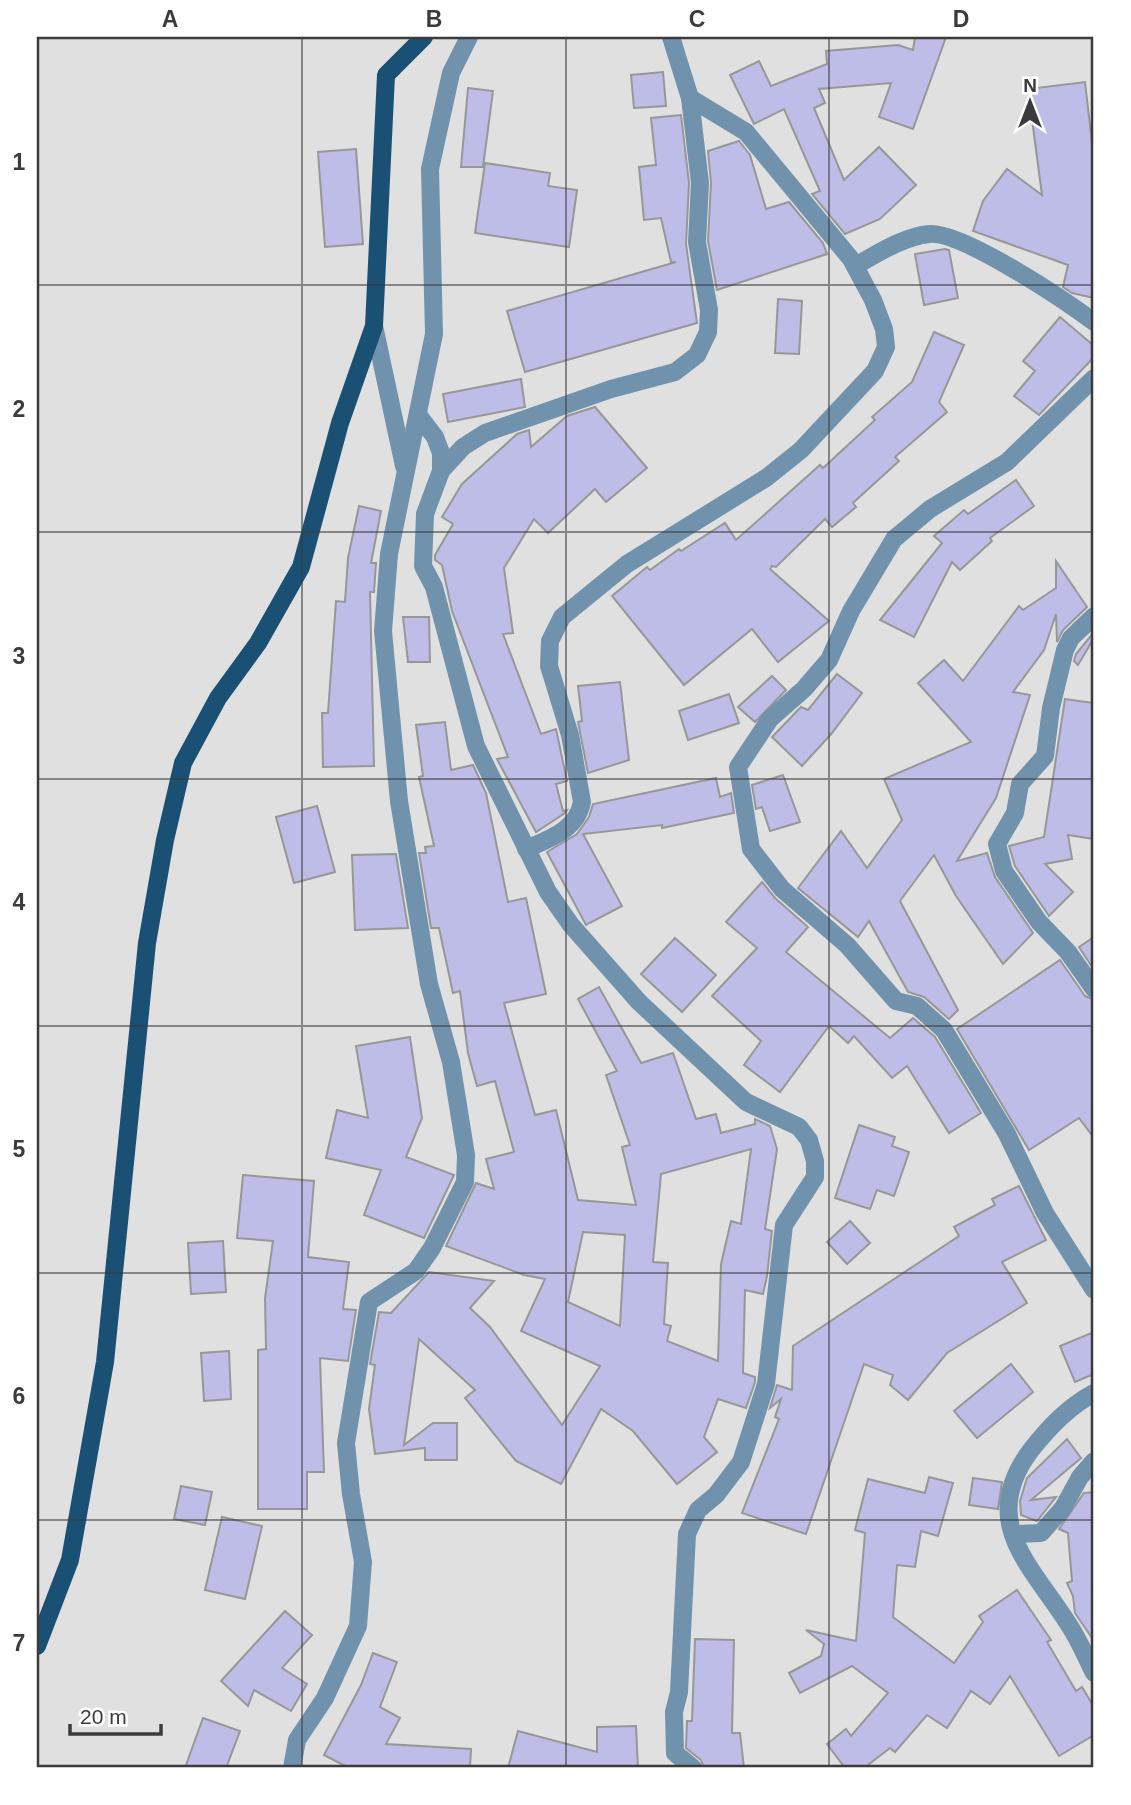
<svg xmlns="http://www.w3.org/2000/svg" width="1131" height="1805" font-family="Helvetica,sans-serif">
<rect width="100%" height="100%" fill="#e0e0e1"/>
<g fill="#bebde8" stroke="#979798" stroke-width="2" fill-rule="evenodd">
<polygon points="915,37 946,37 913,129 879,117 891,83 819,89 825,103 814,108 844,180 879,147 916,185 880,219 845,234 812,194 820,191 784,109 754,124 730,75 759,61 771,86 827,64 826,51 898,45 913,50"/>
<polygon points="663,72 666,106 634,108 631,75"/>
<polygon points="1085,82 1094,160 1094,298 1072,293 1063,287 1068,265 973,231 983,201 1007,169 1042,195 1028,89"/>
<polygon points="468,88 493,91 483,167 461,167"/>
<polygon points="681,115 689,183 686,244 697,323 525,372 507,311 676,262 671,262 661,218 644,220 639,167 656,165 651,118"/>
<polygon points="739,141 750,155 766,209 789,202 823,243 827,254 717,290 708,241 711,183 708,151"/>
<polygon points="356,149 363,244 325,247 318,152"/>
<polygon points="485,163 550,173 548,186 577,190 569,247 475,233"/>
<polygon points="945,249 949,250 958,298 924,305 915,254"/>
<polygon points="778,299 802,301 799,354 775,353"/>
<polygon points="1060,317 1094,346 1094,357 1039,415 1014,396 1035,371 1023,361"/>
<polygon points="934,332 964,345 939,402 947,412 895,457 899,461 853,503 856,507 832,527 825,519 776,567 772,566 770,569 829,621 778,662 752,629 684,685 612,596 647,567 650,570 679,549 681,551 725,523 736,540 820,465 823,468 875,420 872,417 912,382"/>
<polygon points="521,379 525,407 448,422 443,394"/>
<polygon points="595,407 647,468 606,502 595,489 548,533 534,519 504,568 513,633 503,634 541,734 556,729 567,781 556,784 563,811 567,810 565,813 536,832 497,759 508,757 452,611 442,565 435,560 435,555 453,524 442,517 462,484 517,434 529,430 531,447 567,416"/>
<polygon points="1016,480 1034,506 990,538 992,541 960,570 952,562 914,637 880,620 942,543 934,536 964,510 968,514"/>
<polygon points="359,506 381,511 371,563 376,563 374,592 370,592 374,766 323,767 322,713 328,713 336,601 345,602 348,558"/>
<polygon points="1056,561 1087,607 1063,630 1057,642 1056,614 1044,650 1013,692 1030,695 996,798 957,861 987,853 995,877 1033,933 1003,964 956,896 934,855 900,901 958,1010 949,1019 924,997 908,992 869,921 858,937 798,888 841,831 867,868 902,820 884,779 971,742 918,683 944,660 963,681 1019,606 1023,610 1056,588"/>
<polygon points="403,617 429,617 430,662 408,662"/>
<polygon points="1094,632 1094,638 1078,665 1074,661 1076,654"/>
<polygon points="837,674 862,693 832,733 802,766 772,737 801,707 808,710"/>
<polygon points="772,676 786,690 755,722 738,707"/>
<polygon points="620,682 629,760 588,773 578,722 582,721 578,686"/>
<polygon points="729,694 739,723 688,740 679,711"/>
<polygon points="1065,699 1094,703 1094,839 1068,835 1072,859 1045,864 1073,892 1049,916 1015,866 1009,846 1044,837"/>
<path d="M445 722 451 770 473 765 486 793 508 902 526 898 546 994 504 1003 535 1115 556 1110 578 1200 636 1205 622 1147 630 1145 606 1075 617 1071 578 999 599 987 641 1063 673 1053 696 1119 716 1114 721 1133 755 1124V1119L770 1126 777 1149 765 1229 772 1231 767 1276 763 1294 745 1290 743 1373 755 1377V1382L746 1408 718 1399 704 1437 717 1452 677 1484 633 1431 601 1409 561 1484 516 1461 465 1398 475 1390 419 1339 404 1445 433 1423H457V1460H425V1448L375 1454 369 1409 375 1365 370 1364 379 1312 391 1313 429 1272 494 1281 470 1308 490 1327 562 1425 600 1366 521 1331 545 1279 524 1275 446 1246 476 1183 494 1189 486 1159 514 1152 495 1081 477 1086 468 1053 460 991 453 993 439 928H431L419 853H426L425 847 434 846 419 777 423 776 416 725ZM751 1149 741 1224 731 1221 721 1264 718 1361 667 1341 671 1326 664 1324 668 1263 653 1262 661 1174ZM583 1232 625 1235 620 1326 568 1302Z"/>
<polygon points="783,775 800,822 770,831 762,807 756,809 752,785"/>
<polygon points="716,778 720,797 731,793 734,813 662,828 662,825 583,834 622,906 586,925 547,852 577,834 589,817 593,804"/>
<polygon points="317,806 335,872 294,883 276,817"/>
<polygon points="396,854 408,928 355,930 352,855"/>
<polygon points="762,882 775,898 808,927 786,952 890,1038 913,1018 935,1037 981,1113 949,1133 907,1066 892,1078 854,1036 848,1043 829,1026 780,1092 744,1065 761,1041 712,996 757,948 726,922"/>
<polygon points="1094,937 1094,970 1079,947"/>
<polygon points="675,938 716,975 682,1012 641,974"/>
<polygon points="1060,960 1085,996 1094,1000 1094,1138 1079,1118 1029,1150 957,1029"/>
<polygon points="410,1037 422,1118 406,1157 454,1175 424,1238 364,1215 381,1170 326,1158 337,1110 368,1118 356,1046"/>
<polygon points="859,1125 895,1137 892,1146 909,1152 894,1196 877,1190 870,1209 835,1198"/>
<polygon points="243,1175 314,1181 308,1257 349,1262 343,1309 356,1310 348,1361 320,1358 324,1472 307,1472 307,1509 258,1509 258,1350 266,1349 265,1298 273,1241 237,1238"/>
<polygon points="1019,1186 1046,1240 1002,1262 1027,1303 947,1353 908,1400 890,1385 893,1375 864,1364 806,1534 742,1513 779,1419 775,1417 781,1399 770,1408 777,1385 792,1390 793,1346 959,1236 954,1227 995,1205 992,1199"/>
<polygon points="850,1221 870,1243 847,1264 827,1242"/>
<polygon points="223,1241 226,1292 191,1294 188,1243"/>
<polygon points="1094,1332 1094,1374 1075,1382 1060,1346"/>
<polygon points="229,1351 231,1399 204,1401 201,1353"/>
<polygon points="1011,1364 1033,1392 977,1438 954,1411"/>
<polygon points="1067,1439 1081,1458 1031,1500 1056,1497 1037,1521 1021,1515 1020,1501 1027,1478"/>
<polygon points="929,1477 953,1483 938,1536 921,1531 915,1567 897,1565 893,1617 954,1663 983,1622 979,1616 1017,1590 1051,1640 1047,1642 1076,1691 1082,1687 1094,1707 1094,1735 1059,1756 1010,1676 990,1704 971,1691 947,1728 927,1715 895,1752 890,1748 864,1768 845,1768 827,1744 846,1729 851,1736 888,1693 852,1666 800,1693 789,1673 821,1656 824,1644 806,1630 856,1641 865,1533 855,1530 868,1479 925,1493"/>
<polygon points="973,1478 1002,1482 998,1509 969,1505"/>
<polygon points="181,1486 212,1492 205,1525 174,1519"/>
<polygon points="1094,1492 1094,1641 1075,1613 1073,1596 1067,1583 1072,1581 1068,1533 1059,1529 1084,1493"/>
<polygon points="222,1517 262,1526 245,1599 205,1590"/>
<polygon points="285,1611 312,1635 282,1668 307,1684 291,1711 254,1690 248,1706 221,1681"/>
<polygon points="695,1639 734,1640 732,1733 740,1733 744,1768 704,1768 701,1760 686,1748 687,1721 692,1721"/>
<polygon points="373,1653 397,1662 380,1707 400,1718 386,1744 471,1749 470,1768 349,1768 324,1755 361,1685"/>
<polygon points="203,1718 240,1731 226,1768 185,1768"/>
<polygon points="636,1726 638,1768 508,1768 518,1731 597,1752 597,1727"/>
</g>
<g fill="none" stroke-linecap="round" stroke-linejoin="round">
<g stroke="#7192ad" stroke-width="18">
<path d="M855 266C877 254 902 237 929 234 962 231 1064 300 1094 322"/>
<polyline points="374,326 404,466"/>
<polyline points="1094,378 1007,462 930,509 894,539 851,611 829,660 804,689 770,719 738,767 751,849 782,889 847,945 896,1001 917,1006 944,1030 1007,1134 1045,1213 1094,1290"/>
<polyline points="419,416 435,437 441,453 441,471 425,514 423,566 434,587 476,746 548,892 571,925 639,1002 746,1102 799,1127 809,1140 815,1161 815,1177 784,1225 766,1384 741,1462 716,1495 698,1510 687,1534 679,1692 674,1712 675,1753 693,1768"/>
<polyline points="441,471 463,447 485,433 611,389 675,372 697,355 708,332 709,310 697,242 700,183 690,98 671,37"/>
<polyline points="1094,616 1071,638 1065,650 1051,708 1045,756 1020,784 1015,813 997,844 1004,871 1039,922 1068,952 1094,989"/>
<path d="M526 849C549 839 577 830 582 802L570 735 549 666 550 641 562 617 627 564 766 478 801 450 875 371 886 347 884 329 873 300 851 259 746 132 690 98"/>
<path d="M1094 1393C1068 1407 1049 1427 1031 1450 977 1522 1032 1566 1069 1625 1079 1640 1086 1657 1094 1673"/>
<polyline points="1013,1534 1041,1533 1063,1508 1080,1477 1094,1461"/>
<polyline points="292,1768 297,1740 325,1698 358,1626 363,1562 351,1494 346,1443 369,1302 416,1271 432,1248 465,1182 466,1155 451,1062 429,984 399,801 383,631 389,554 434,334 430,169 451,73 469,37"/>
</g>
<polyline stroke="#1a5074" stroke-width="18" points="37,1646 70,1560 105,1362 147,943 165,840 183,763 218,698 258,643 301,567 340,423 374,326 386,75 424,37"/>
</g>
<path fill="none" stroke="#3b3b3c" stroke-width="2" stroke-opacity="0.55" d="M302 37V1768M566 37V1768M829 37V1768M37 285H1094M37 532H1094M37 779H1094M37 1026H1094M37 1273H1094M37 1520H1094"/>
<rect width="1131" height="1805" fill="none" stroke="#ffffff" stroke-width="77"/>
<g transform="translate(1030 102)" stroke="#ffffff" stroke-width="5" paint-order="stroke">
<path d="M0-5L12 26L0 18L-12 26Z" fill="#3b3b3c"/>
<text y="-10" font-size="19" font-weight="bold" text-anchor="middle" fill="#3b3b3c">N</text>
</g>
<path d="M70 1724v10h91v-10" fill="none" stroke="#3b3b3c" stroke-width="3.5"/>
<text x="80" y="1724" font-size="21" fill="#3b3b3c" stroke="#ffffff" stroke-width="5" paint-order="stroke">20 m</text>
<rect x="38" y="38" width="1054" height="1728" fill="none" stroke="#3b3b3c" stroke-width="2.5"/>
<g font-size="23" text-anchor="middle" font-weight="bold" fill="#3b3b3c">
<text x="170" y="27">A</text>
<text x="434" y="27">B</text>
<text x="697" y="27">C</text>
<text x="961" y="27">D</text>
<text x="19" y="170">1</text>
<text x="19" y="417">2</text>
<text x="19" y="664">3</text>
<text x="19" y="910">4</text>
<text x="19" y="1157">5</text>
<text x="19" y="1404">6</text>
<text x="19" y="1651">7</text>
</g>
</svg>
